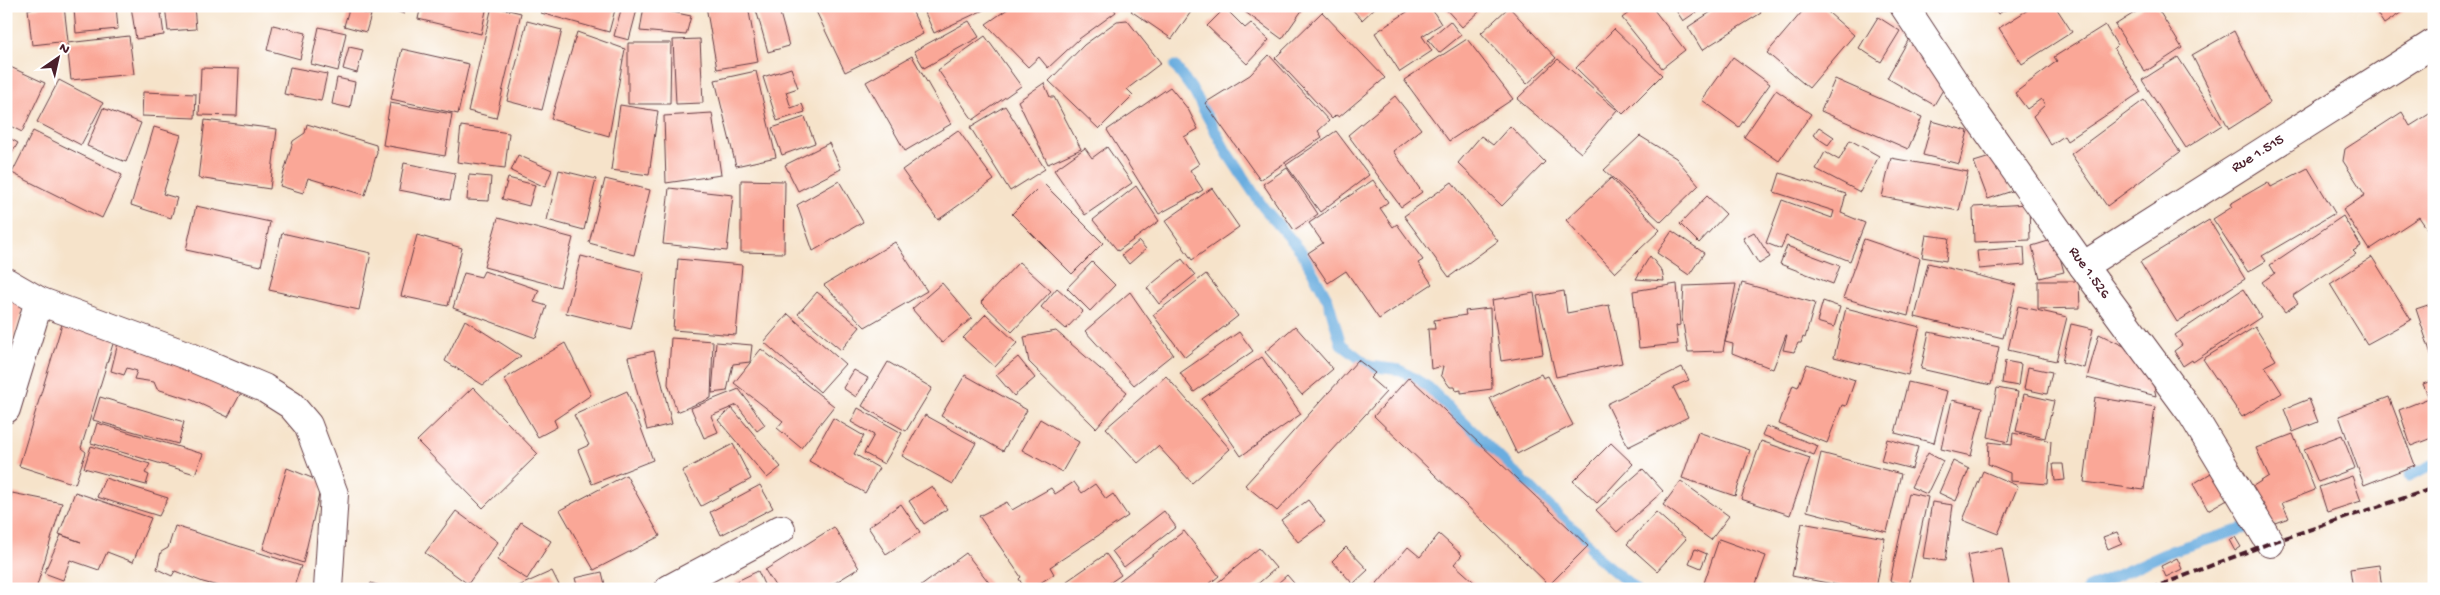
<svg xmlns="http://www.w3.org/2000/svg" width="2440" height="595" font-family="'Gochi Hand',sans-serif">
<rect width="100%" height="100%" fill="#fff"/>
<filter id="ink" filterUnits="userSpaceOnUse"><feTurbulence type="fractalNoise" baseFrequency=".02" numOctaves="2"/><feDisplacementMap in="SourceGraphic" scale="10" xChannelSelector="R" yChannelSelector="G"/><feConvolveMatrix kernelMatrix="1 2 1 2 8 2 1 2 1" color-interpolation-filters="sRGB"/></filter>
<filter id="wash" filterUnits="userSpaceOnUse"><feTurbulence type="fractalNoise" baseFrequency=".0096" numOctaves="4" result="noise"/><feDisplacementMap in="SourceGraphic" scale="20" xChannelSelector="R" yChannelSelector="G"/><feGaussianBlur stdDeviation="1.12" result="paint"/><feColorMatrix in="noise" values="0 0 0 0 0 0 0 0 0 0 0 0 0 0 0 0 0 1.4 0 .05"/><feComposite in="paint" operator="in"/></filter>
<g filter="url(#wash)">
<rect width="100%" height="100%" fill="#f6e3ca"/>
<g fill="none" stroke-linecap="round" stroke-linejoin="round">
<g stroke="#6baddf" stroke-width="11">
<polyline points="1175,66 1194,92 1227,153 1263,207 1301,251 1328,300 1341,344 1369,366 1400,370 1428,387 1566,523 1580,534 1598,558 1636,589"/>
<polyline points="2409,476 2434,464"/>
<polyline points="2087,589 2171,551 2252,526"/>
</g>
</g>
<g id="blocks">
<g fill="#faa797">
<polygon points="53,6 64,6 68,41 32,45 28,9"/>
<polygon points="96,6 116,6 118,29 76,33 74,9"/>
<polygon points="131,6 160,6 164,35 136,39"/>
<polygon points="165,6 194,6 196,29 168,31"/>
<polygon points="382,6 407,6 404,14"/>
<polygon points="421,6 487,6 481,34 418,19"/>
<polygon points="492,6 521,13 496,118 468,111"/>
<polygon points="543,6 616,6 609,32 541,13"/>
<polygon points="622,6 638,6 629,40 614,36"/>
<polygon points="644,6 691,16 686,35 640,31"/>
<polygon points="706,6 748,6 758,62 717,69"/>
<polygon points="755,6 778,6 789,46 768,52"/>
<polygon points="816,6 910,6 923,34 845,72 814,7"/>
<polygon points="922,6 992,6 934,33"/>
<polygon points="1012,6 1112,6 1116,12 1079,39 1048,68 1039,57 1028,67 986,24"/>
<polygon points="1135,6 1195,6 1172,39 1131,11"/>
<polygon points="1237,6 1305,6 1282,39"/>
<polygon points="1349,6 1377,6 1362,20"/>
<polygon points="1416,6 1430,6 1441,24 1422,36 1432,51 1400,72 1375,33"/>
<polygon points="1443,6 1474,6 1479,12 1462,27"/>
<polygon points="1638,6 1651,6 1685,50 1662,68 1622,18"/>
<polygon points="1673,6 1705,6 1683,21"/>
<polygon points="1720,6 1757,6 1761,13 1702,50 1688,27"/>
<polygon points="1807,6 1821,6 1854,35 1809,88 1767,53"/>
<polygon points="1993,6 2012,6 1998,14"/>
<polygon points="2034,6 2055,6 2072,32 2022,64 1999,28"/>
<polygon points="2145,6 2156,6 2182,48 2145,72 2115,25"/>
<polygon points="2372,6 2411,6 2384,24"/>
<polygon points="1509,7 1556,58 1527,84 1481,33"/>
<polygon points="1225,8 1245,28 1251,23 1269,40 1247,64 1207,26"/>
<polygon points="349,9 371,15 366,32 344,26"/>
<polygon points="1322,12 1385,78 1339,117 1336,115 1332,119 1275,58"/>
<polygon points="1878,17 1900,31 1881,62 1859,48"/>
<polygon points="1127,20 1161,63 1127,89 1133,95 1099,129 1049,81 1084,45 1117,21"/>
<polygon points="527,21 562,30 542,110 507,101"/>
<polygon points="969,21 979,37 924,68 914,51"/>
<polygon points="1450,21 1461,35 1439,53 1428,40"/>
<polygon points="273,25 306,33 300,59 267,50"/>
<polygon points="2105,25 2117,45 2114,48 2141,92 2067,141 2064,136 2051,145 2033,116 2045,105 2041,99 2027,109 2015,93 2057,61 2054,57"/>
<polygon points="319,27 346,33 338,71 311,64"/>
<polygon points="1614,29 1662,75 1623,114 1576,68"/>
<polygon points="2234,31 2270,103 2229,129 2192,55"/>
<polygon points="577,32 625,49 609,136 551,119"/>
<polygon points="129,36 134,74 71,80 67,43"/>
<polygon points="985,36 1021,86 973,120 938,70"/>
<polygon points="1910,37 1958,64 1934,105 1887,78"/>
<polygon points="700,39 703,103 676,104 673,40"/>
<polygon points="1467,39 1513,99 1449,141 1404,80"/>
<polygon points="628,43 671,43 670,104 628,104"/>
<polygon points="349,47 363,50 357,73 343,69"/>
<polygon points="402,49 469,64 458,114 391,99"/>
<polygon points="1269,55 1329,121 1318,131 1322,137 1260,180 1205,103 1250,75"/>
<polygon points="912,56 951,124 905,151 866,82"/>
<polygon points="1733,57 1770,84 1739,127 1702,100"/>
<polygon points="2178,57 2222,125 2186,148 2142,80"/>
<polygon points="1558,59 1617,110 1581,153 1517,99"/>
<polygon points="6,65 45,83 22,132 6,124"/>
<polygon points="290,67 327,74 321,101 284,94"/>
<polygon points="201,68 239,69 237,116 199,115"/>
<polygon points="791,68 798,88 786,92 791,108 802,104 805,112 777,121 763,77"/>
<polygon points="756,71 776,157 736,166 715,80"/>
<polygon points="337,78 355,82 350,108 332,104"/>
<polygon points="1835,79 1922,117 1908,149 1821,111"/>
<polygon points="59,80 103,103 81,145 37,122"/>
<polygon points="1044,83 1050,97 1054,97 1081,149 1048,164 1018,101"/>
<polygon points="1170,87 1188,109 1198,129 1184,137 1199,164 1190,170 1203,190 1159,214 1107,130"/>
<polygon points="1776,90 1811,114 1779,161 1744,137"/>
<polygon points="143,92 196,94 195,118 142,116"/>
<polygon points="1395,96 1421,129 1393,151 1422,192 1401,207 1348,135"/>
<polygon points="2144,100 2180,152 2107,206 2071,154"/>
<polygon points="390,103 452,114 445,156 383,145"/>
<polygon points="620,105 658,111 649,175 611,170"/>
<polygon points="1005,106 1045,169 1010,191 970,127"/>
<polygon points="103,108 141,123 126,162 87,146"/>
<polygon points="2434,111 2434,239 2419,217 2369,250 2343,210 2365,195 2343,161 2345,149 2402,112 2410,126"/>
<polygon points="712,113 721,175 666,183 664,116"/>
<polygon points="805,117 815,143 782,155 772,128"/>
<polygon points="205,120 277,129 270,189 198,178"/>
<polygon points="1932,121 1968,131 1959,164 1923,155"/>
<polygon points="307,124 376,145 377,152 365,195 308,178 303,193 280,186 293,141 305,133"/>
<polygon points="461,126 509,133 505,168 457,162"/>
<polygon points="1510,126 1545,162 1502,206 1458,163 1481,136 1493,145"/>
<polygon points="154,127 181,135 163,194 177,198 171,218 131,205"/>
<polygon points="1819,127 1834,137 1828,145 1813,135"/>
<polygon points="958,130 994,180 938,220 902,170"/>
<polygon points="33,131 122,175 102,218 12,173"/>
<polygon points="1336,131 1369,175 1320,212 1286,165"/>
<polygon points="6,136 18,143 6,163"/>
<polygon points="1640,136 1676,158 1699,185 1661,222 1604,170"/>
<polygon points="1850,140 1879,156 1860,192 1816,169 1825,152 1839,160"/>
<polygon points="829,143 841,169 798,191 785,165"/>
<polygon points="1107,147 1132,183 1085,215 1054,170 1085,148 1092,158"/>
<polygon points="2000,154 2012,191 1988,199 1974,162"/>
<polygon points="518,155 552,170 545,187 511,171"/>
<polygon points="1891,158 1968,172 1959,211 1882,197"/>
<polygon points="404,163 455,173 450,200 399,190"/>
<polygon points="1287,168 1318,214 1294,230 1263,184"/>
<polygon points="2308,168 2335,213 2262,256 2266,261 2248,272 2213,219 2232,207 2230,204 2268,182 2271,187"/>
<polygon points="559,170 596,179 584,230 547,220"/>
<polygon points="1780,173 1846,194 1841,213 1865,223 1850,261 1786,236 1781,249 1766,243 1782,200 1832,218 1834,211 1774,192"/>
<polygon points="469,175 491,177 489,201 467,200"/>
<polygon points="508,178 535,185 529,206 502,199"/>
<polygon points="1611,178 1660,230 1615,273 1566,220"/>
<polygon points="605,179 650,190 634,255 589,243"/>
<polygon points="741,180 785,181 784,253 741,252"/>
<polygon points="1373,180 1388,202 1380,208 1393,227 1397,224 1423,260 1418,263 1432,284 1379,319 1346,271 1328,283 1308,253 1323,243 1309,223"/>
<polygon points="839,181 863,222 813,251 797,205"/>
<polygon points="1452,182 1498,241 1449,277 1404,216"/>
<polygon points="1043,183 1103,243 1072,274 1012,214"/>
<polygon points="1136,186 1159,221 1118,251 1093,220"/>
<polygon points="669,188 733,195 727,251 663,244"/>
<polygon points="1212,188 1239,227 1192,260 1165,221"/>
<polygon points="1707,196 1726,214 1699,243 1680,224"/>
<polygon points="2029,204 2030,240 1974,242 1973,207"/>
<polygon points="196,206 270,222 261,266 186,250"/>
<polygon points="2343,216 2361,246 2353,251 2356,254 2293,296 2298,303 2285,312 2262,282 2275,273 2270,265"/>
<polygon points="498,218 573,238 560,287 484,267"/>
<polygon points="2209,220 2245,279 2177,322 2140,262"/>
<polygon points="1672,231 1704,253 1689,275 1657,253"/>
<polygon points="1754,232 1770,257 1759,264 1743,238"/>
<polygon points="282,233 371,253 359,310 269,290"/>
<polygon points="417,235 462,248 448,306 401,296"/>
<polygon points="1926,235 1949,238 1946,261 1922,257"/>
<polygon points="1864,239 1920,258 1908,316 1843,298"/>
<polygon points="2055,239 2064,272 2040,278 2032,246"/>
<polygon points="1139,241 1146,249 1129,264 1122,255"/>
<polygon points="895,242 927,291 865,327 824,285"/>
<polygon points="1787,246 1840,266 1833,284 1780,264"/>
<polygon points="2024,247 2025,265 1979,269 1977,251"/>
<polygon points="581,256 644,272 631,329 566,313"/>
<polygon points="1650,256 1662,271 1664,281 1636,279"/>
<polygon points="2372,257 2411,320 2367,344 2330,284"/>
<polygon points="678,259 742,265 736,335 673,330"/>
<polygon points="1182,259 1195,275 1159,304 1147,288"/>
<polygon points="1019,262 1051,291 1012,332 981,302"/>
<polygon points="1092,262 1115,285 1090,311 1067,288"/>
<polygon points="1928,263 2016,285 2003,338 1915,317"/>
<polygon points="484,271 539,290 534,302 547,306 536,338 453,308 464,273 481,277"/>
<polygon points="1206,274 1238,316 1185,357 1153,315"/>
<polygon points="2038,281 2079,281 2080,308 2038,309"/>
<polygon points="942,283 972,318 942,343 912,309"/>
<polygon points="1742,283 1815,303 1805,338 1803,337 1801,343 1798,343 1794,352 1783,350 1787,335 1786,335 1773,369 1732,353 1733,344 1725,342"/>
<polygon points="1677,284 1680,325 1676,326 1678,344 1639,348 1633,291"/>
<polygon points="1736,284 1723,351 1688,352 1682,318 1684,286"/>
<polygon points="1057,288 1083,311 1066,329 1041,307"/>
<polygon points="2243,289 2261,317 2193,362 2192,360 2183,366 2174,351 2182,345 2175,335"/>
<polygon points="1564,291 1567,313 1609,305 1622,363 1556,377 1537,296"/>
<polygon points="817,292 860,327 841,350 798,314"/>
<polygon points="1130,292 1173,354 1134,385 1085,331"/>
<polygon points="1534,293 1543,354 1501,361 1492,300"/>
<polygon points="6,295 25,300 6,362"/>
<polygon points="1823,301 1840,307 1834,327 1817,322"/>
<polygon points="2434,303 2434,356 2432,357 2416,309"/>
<polygon points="2018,306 2067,317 2056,361 2008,350"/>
<polygon points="1490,308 1492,389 1461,393 1461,390 1456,391 1455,387 1450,387 1441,375 1443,366 1431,369 1428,329 1435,329 1434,320 1466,315 1465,311"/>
<polygon points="1846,308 1920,327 1908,375 1834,357"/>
<polygon points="788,314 845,364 820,392 764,342"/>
<polygon points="986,314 1017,343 995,367 963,338"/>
<polygon points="465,320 521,356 483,385 445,361"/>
<polygon points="63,321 116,334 81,448 86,452 75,484 19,466"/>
<polygon points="2071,324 2093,329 2084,368 2062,362"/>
<polygon points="1295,326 1333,369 1302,395 1265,352"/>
<polygon points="2255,327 2276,360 2265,366 2282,393 2242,417 2203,359"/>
<polygon points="1056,331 1127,392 1096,428 1029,362 1024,337"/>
<polygon points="1239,332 1253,351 1194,392 1180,373"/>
<polygon points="1929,332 1999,347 1991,385 1921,369"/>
<polygon points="2099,334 2126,347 2149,363 2156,396 2087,378"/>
<polygon points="671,338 713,341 711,398 677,412 668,384"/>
<polygon points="119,339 242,391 228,417 192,400 157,389 154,382 134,379 137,371 127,368 124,375 111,371"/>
<polygon points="716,342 752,345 750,362 733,364 727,391 712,393"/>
<polygon points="565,343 591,395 554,420 557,427 538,437 504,379"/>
<polygon points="761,349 834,406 801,448 777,428 783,421 734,383"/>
<polygon points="654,351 672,424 647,430 628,357"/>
<polygon points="1018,357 1035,378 1014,396 996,375"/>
<polygon points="1262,357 1301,414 1241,456 1202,399"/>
<polygon points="1358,360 1375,373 1370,378 1386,392 1277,511 1245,485"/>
<polygon points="2005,361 2021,364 2018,386 2002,383"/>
<polygon points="888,362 932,388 906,431 862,406"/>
<polygon points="1807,364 1855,380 1846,406 1842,405 1827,443 1779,424 1793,385 1798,387"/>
<polygon points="1682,367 1689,380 1673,387 1688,417 1628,447 1607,404"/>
<polygon points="2028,367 2052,372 2047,394 2024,389"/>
<polygon points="854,370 868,378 856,397 843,388"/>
<polygon points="1541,374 1543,378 1548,376 1573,425 1517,454 1490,398"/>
<polygon points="965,375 1027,410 1003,451 941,416"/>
<polygon points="1166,376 1230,449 1192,483 1158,446 1138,463 1106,428"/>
<polygon points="1409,377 1588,546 1549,585 1374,416"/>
<polygon points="2434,380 2434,437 2411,446 2399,410 2429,398 2423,384"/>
<polygon points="1908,382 1947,391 1934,443 1895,433"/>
<polygon points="473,387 538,454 483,508 417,441"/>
<polygon points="1997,388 2018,392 2008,442 1988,437"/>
<polygon points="739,389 765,425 757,431 737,405 711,416 718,432 704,438 691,408"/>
<polygon points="627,391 653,460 592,484 578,450 589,445 574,415"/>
<polygon points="2024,394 2054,401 2045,438 2016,431"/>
<polygon points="100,397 184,422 178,444 93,420"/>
<polygon points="2095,397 2155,407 2144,490 2084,482"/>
<polygon points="2389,397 2415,465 2364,485 2339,416"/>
<polygon points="2309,399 2318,422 2293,432 2284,409"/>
<polygon points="1952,400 1983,407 1971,456 1941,449"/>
<polygon points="732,408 781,467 767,478 718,420"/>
<polygon points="858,408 902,433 884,464 864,453 874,435 851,422"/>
<polygon points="925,415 976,443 953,484 902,456"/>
<polygon points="833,418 864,436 854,454 879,468 865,493 809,461"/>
<polygon points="1040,419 1079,442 1062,472 1022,450"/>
<polygon points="97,423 203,454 195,474 91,443"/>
<polygon points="1766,426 1818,446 1814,455 1762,435"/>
<polygon points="1698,432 1750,450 1735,496 1682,478"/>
<polygon points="2013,433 2051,441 2048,484 2010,481 2010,473 1988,464 1989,442 2012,445"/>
<polygon points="2293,434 2315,490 2282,503 2289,518 2266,526 2250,488 2269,476 2256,448"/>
<polygon points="2342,435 2355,468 2318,482 2304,449"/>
<polygon points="1887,439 1918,447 1912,469 1881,461"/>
<polygon points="1761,441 1810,458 1790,515 1741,499"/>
<polygon points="1611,443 1633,464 1597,503 1573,481"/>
<polygon points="733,444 751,479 701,506 682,471"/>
<polygon points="91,446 150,464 145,473 149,475 146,485 84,468"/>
<polygon points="1821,453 1901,474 1887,532 1807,511"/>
<polygon points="1928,453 1943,461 1927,494 1911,487"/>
<polygon points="1953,461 1969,469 1956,501 1939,493"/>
<polygon points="2053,464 2063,464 2065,480 2055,481"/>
<polygon points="287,468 322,482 303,563 263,549"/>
<polygon points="1643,469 1663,491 1617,532 1596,510"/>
<polygon points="2216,470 2231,497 2208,510 2193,484"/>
<polygon points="1983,471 2018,486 1998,534 1963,520"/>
<polygon points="626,475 660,536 594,570 560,510"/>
<polygon points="2352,476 2361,501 2327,512 2319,487"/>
<polygon points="105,478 168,498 159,516 97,497"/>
<polygon points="1681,481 1729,516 1711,540 1663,505"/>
<polygon points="1074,482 1082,493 1095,484 1106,499 1113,494 1128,516 1050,567 1054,574 1031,589 1025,589 1019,579 1021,577 979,516 1007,502 1012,510 1051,488 1055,494"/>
<polygon points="760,485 773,508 721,535 710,512"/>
<polygon points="932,486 947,509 924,524 909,501"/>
<polygon points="75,492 151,518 133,562 107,552 99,570 70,560 63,580 44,573 61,535 81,542 59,534"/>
<polygon points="12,493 62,503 36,589 6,589 6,512"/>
<polygon points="1909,493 1928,497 1909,586 1890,581"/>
<polygon points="1308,500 1325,522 1298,542 1281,520"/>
<polygon points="1932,502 1953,505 1945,561 1923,558"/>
<polygon points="901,504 920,532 886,554 868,527"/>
<polygon points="456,511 498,542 468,584 425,553"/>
<polygon points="1164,511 1176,527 1124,567 1112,551"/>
<polygon points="1656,512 1686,539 1657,571 1627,544"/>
<polygon points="521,522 551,541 527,579 497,560"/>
<polygon points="1802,523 1885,538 1876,589 1858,589 1792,576"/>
<polygon points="175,526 301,566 293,589 229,589 203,582 175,571 172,576 157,569 161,552 168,548"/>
<polygon points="834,527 859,568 825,589 777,589 765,570"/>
<polygon points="1184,531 1219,576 1203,589 1125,589 1119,581"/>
<polygon points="2117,532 2122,543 2108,549 2103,537"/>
<polygon points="1439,534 1462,555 1454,564 1482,589 1372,589 1408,547 1420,557"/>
<polygon points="2235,537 2241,547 2235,551 2229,540"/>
<polygon points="1719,539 1766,556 1754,589 1710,589 1703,586"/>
<polygon points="1346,547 1368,570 1353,584 1332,561"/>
<polygon points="1259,548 1276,568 1252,589 1210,589"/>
<polygon points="2002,548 2010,589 1974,589 1967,555"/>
<polygon points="1695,549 1707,554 1701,568 1689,563"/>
<polygon points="966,553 994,589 917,589"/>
<polygon points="1106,554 1121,575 1101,589 1073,589 1067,581"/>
<polygon points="2177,558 2182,569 2166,577 2161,566"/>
<polygon points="2379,565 2382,589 2353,589 2350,569"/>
<polygon points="552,571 561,589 512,589"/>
<polygon points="758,571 766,589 738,589 735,582"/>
<polygon points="602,572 606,589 578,589 575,578"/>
<polygon points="1287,575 1299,589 1281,589 1277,584"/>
<polygon points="371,583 386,588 386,589 368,589"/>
</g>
</g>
</g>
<g filter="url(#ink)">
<use href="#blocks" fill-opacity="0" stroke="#643c43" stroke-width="1"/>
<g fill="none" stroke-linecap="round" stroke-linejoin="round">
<g stroke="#643c43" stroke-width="30">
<g id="minor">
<polyline points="1904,6 1970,106 2083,266 2192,414 2270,543"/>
<polyline points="2083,266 2434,43"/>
<polyline points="6,282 39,301 6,409"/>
<polyline points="39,301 186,355 264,388 291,405 308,425 334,494 328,589"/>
<polyline points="669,589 781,529"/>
</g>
</g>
<use href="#minor" stroke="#fff" stroke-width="28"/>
<polyline stroke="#4a1f2b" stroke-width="4" stroke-dasharray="8 4" stroke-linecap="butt" points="2150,589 2270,543 2434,488"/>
</g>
</g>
<g text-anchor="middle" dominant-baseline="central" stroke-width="4" stroke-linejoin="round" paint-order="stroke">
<g font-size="15" fill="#4a1f2b" stroke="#fff">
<text transform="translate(2258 154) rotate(-32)">Rue 1.515</text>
<text transform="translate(2089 273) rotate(54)">Rue 1.526</text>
</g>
</g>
<rect width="2440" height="595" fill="none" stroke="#fff" stroke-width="25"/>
<g transform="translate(58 58) rotate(34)" stroke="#ffffff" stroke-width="4" paint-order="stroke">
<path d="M0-4L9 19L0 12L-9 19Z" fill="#4a1f2b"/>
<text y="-8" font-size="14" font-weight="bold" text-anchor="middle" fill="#4a1f2b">N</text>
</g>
</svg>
